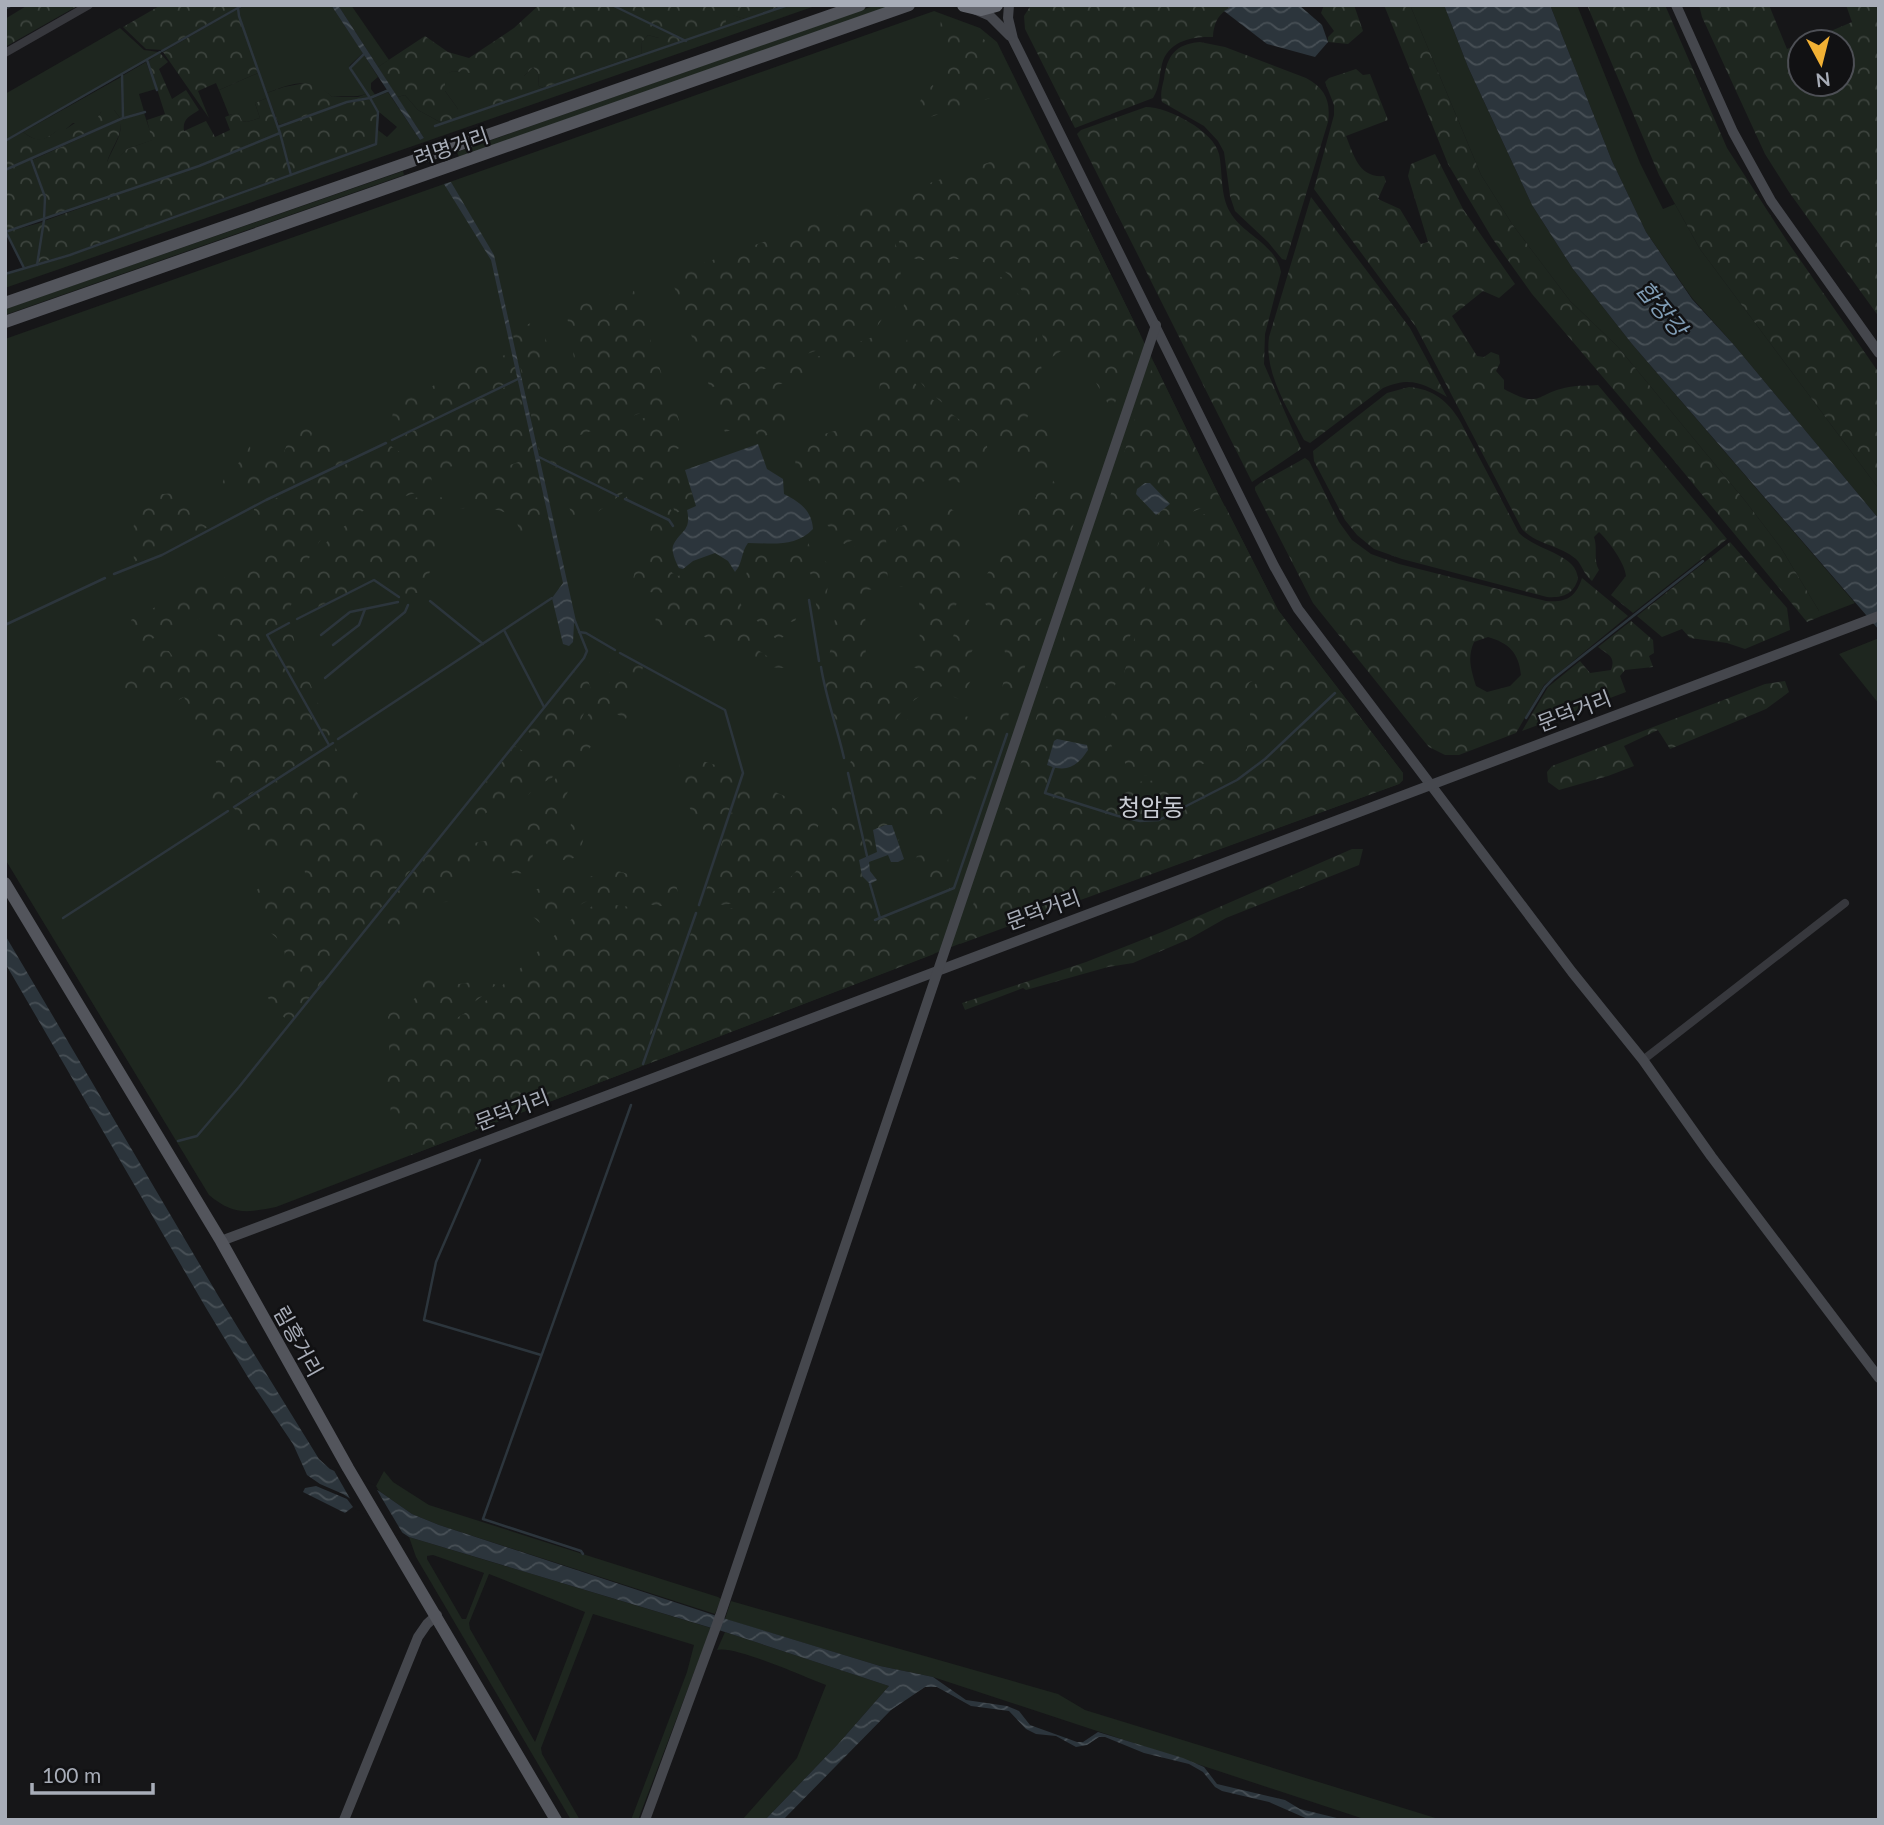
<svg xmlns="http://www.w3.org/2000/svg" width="1884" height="1825" font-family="Lato,'Noto Sans KR',sans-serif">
<defs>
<pattern id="forest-crowns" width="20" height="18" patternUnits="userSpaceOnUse" patternTransform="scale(1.75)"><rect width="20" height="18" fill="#1e261f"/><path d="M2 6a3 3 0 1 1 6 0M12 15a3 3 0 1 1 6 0" fill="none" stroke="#3c433d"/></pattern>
<pattern id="water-waves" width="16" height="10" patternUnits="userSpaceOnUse" patternTransform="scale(1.75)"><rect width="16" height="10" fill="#2c353c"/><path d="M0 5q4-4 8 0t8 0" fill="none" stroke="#485056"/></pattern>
</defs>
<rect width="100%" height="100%" fill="#161618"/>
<g fill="#1e261f" fill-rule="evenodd">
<path d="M245 5H331L363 53 350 65 349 68 366 94C355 98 344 95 332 97 309 76 294 83 267 93L239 17V9Z"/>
<polygon points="338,5 351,5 389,60 378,67"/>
<polygon points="784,5 818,5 5,288 5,275 70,256 376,144 378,130 387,137 397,127 379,112 371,99 388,92 420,140 424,138 397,97 405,95 418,110 442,123 458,109 445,91 445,74 453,71 524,76 533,67 538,73 539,86 543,88 641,54 642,42 648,35 659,38 725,12 745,19"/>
<polygon points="876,5 893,5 459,157 457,152"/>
<polygon points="1410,5 1444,5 1468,67 1532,205 1573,269 1632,344 1855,603 1819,617 1819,611 1781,548 1746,502 1617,346 1570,301 1512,224 1481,175"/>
<polygon points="1550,5 1577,5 1640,163 1663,209 1675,204 1700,249 1879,489 1879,519 1734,345 1692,298 1646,232 1612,161"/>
<path d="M934 11 980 28 997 42 1215 487 1278 610 1403 773V780L1399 784 993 931 276 1207C246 1213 233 1215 209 1195L5 859V339Z"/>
<polygon points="120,28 144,50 159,52 5,140 5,94"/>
<polygon points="364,55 378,77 371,83 371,89 376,96 370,98 351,68"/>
<polygon points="146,62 156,89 139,94 144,111 124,117 122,76"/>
<polygon points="258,73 267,98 255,103 260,118 247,122 242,121 238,113 229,115 219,90"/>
<path d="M121 77 122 117 120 118 114 110 101 112 95 123H73L66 129H60C44 140 40 145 23 132Z"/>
<path d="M144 113 153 140 127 149 114 162H107C113 147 122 137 121 120Z"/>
<polygon points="403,171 404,175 5,315 5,309"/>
<polygon points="1879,638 1879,704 1839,654"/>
<polygon points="384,1471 393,1482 429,1505 718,1597 721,1599 715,1614 439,1525 412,1514 379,1491 376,1486"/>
<path d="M409 1537 711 1628 638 1820H631L687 1672 694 1645 593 1614 541 1748 542 1754 580 1820H571L416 1557ZM433 1555 484 1573 466 1619H462L427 1559V1556ZM489 1574 585 1612 535 1742 470 1629 469 1623Z"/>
<polygon points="731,1601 1058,1694 1085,1710 1442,1820 1367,1820 933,1677 880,1666 725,1619"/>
<path d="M725 1632 889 1686 839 1743 765 1820H742L797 1758 826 1685C805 1677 734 1645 717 1650Z"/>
</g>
<g fill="url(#forest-crowns)" fill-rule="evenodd">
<polygon points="28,5 79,5 5,47 5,19"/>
<polygon points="161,5 241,5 162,50 146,49 123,27"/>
<polygon points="539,5 784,5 745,19 725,13 726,23 721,27 669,46 659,38 648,35 642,42 641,54 543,88 539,86 538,73 533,67 524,76 524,88 513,98 484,108 476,103 470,73 453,71 445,75 445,91 458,109 456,118 442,123 418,110 405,95 397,97 378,67 425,36 448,52 469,58 514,28"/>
<path d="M1031 5H1234C1219 13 1214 21 1213 37 1192 36 1168 41 1162 64 1159 76 1160 87 1153 98L1075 128 1025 29 1024 16Z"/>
<polygon points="1324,5 1354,5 1363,31 1348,44 1328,42 1328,37 1334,31 1321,13"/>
<polygon points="1384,5 1410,5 1481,175 1512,224 1570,301 1617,346 1746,502 1781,548 1819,611 1819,617 1807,622 1671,457 1532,294 1492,238 1448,164"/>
<polygon points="1587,5 1665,5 1727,148 1787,241 1879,373 1879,489 1700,249 1659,175"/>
<polygon points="1699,5 1769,5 1787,49 1800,44 1800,84 1842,84 1842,42 1805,42 1852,22 1846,5 1879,5 1879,317 1789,192 1765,154 1702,17"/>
<polygon points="238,9 258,73 219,90 216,83 198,91 209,118 163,52"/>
<path d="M941 20H946C995 41 994 44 1016 90L930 117 915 111 926 90 933 85 938 100 963 89 958 75 948 76C945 61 948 48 948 32L940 28Z"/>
<path d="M1200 42 1225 47 1306 78C1325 88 1331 101 1328 122L1286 260 1282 259 1268 242 1235 211 1230 196 1224 152 1218 141 1204 126 1162 102C1160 94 1162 87 1164 79 1167 56 1175 44 1200 42Z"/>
<path d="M160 53 168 62 159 69 172 99 186 90 199 110C190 116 182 119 184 131L206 121 215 137 230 130 225 117 238 112 242 121 247 122 260 118 255 103 267 98 279 133 199 165 45 219 46 197 32 160 121 120C122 137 112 146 107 162L114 161 127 149 152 140 147 120 165 114 148 61Z"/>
<path d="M1356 69 1363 75 1370 74 1388 120 1346 136C1354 156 1359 178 1384 176L1386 181 1378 199 1400 209 1421 244 1428 242 1408 176 1411 164 1435 154 1463 209 1515 284 1499 298 1483 291 1452 316 1477 356 1484 357 1491 352 1499 355 1500 363 1496 371 1504 380V389C1542 410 1535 393 1569 387 1578 385 1589 386 1598 385L1727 539 1633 613 1611 595 1626 576C1625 563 1608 540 1599 532L1594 537C1598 549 1593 560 1599 570L1592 581C1582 572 1583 566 1576 559 1560 545 1537 545 1522 529L1416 327 1314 189 1334 115V105L1325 82 1329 78Z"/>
<polygon points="305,83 320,86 332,97 358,97 366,94 369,98 347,102 279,125 267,93 284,87"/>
<polygon points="370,99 378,113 375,143 292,174 279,127 348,103"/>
<path d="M105 106 114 110 120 118 5 169V142L23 132C38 144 46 140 60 128L66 129 81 119 94 123Z"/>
<path d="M1146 107C1168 107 1214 131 1219 154 1223 173 1220 195 1230 212 1242 234 1276 244 1281 272L1265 334 1264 364 1301 449 1252 482 1077 134 1081 130Z"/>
<polygon points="280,134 290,174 70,254 38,263 44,221 199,166"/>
<path d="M1042 144 1049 149 1140 334 1112 411 1080 354 1061 351 1048 360C1047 344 1040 329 1034 314 1016 272 998 259 951 259 937 259 920 264 908 255 897 246 894 223 890 210 890 200 896 196 904 192Z"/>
<polygon points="30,160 44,197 43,220 7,231 5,171"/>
<path d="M1311 197 1410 328 1447 397C1423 384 1412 376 1383 388L1310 443 1304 440C1288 408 1264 374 1269 337Z"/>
<polygon points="871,204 879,206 885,211 899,255 901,277 895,308 882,319 875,330 710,388 670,275"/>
<polygon points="43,222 36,264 24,267 7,232"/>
<polygon points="956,264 981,268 1005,279 1018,294 1025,307 1039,344 1042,374 1038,395 1025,422 1013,436 1007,439 989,435 945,405 926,389 915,375 905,346 911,326 903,310 909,274 920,266"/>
<polygon points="626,289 634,291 671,402 539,450 512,330 534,322 543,331 552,358 564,366 574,358 566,310"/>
<path d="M873 337 896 345 900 349 910 376 920 390 981 436 987 445 988 464 968 485C930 474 909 476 902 519L844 544 822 519 825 500 822 492 796 469 795 459 801 443C827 428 871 432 878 396 881 382 881 372 876 358L868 355 857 356 778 385 786 420 773 433 759 438 751 424 725 432 712 397 717 392Z"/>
<polygon points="512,352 518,378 390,439 387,437 392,427 393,403"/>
<path d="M1155 365 1221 500 1168 522 1164 526 1104 721V729L1127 779C1139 790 1226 764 1243 756L1247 748 1252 693 1255 684 1313 656 1403 773V780L1399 784 960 944C1023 754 1090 565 1149 374Z"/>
<polygon points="518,381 534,452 468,475 454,466 436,469 430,467 392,441"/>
<path d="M1409 387C1433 389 1448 401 1460 421L1519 533C1537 551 1577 554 1578 579 1573 595 1562 598 1547 597L1402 559 1374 549 1357 535 1345 520 1314 461 1313 451 1387 393Z"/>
<polygon points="672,408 676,411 687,445 667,453 668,469 637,482 619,496 541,457 541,455"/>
<path d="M310 411 316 417 311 437C326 447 346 442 357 456L289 487 256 486 247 491 219 492 227 471 236 467 250 445 251 462 273 446 280 461 289 440 298 437 299 413Z"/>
<path d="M1038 411C1054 428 1051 453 1048 475L1055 483 1085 491 990 769 973 781 943 823 928 828 922 816 913 814 902 822V835L898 841 892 825 873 834 877 852 868 855 848 768C866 721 900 702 936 672 951 653 955 629 961 607 975 634 987 630 967 659L973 675 962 700 951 696 943 686C922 691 904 706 893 724H900L920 712 971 717 975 725 986 729C1009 688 1016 638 982 600L987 574 1015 533 1020 504 1036 497 1037 487 1018 464 1013 445Z"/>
<path d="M388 444 430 473 432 481 429 487C420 492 409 495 399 498 349 516 323 521 302 574 296 590 289 604 289 621L266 635 327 745 232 806 201 795 207 787 222 785 225 780 184 697 169 705 146 684 137 688 115 692V686L138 676 140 662 157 650 169 651 173 657 167 660 169 664 220 639 207 615 131 648V620L208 579 216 583 252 562 256 554 282 539 275 529 260 537 255 532 254 509Z"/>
<polygon points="535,456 548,513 543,521 537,522 531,536 524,544 515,517 511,514 480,505 460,509 458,499 474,478"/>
<path d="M1305 458 1309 461 1339 522 1352 540 1371 554 1399 564 1546 601C1566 603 1576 597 1582 578L1628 616 1544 685 1516 733 1459 755H1445L1429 747 1419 735 1313 603 1255 490V487L1260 483ZM1488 637C1509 643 1519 653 1521 675L1510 686 1487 692 1476 686C1471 669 1467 658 1474 642Z"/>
<polygon points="552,465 618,497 581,524 572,515 569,507 575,500 575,496 565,496 562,494"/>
<polygon points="685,470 696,507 675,513 664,478"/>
<polygon points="659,479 673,515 674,524 670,519 625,498 640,486"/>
<path d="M176 493 173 515 180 505 188 508 194 523H200L208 527 134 562C133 527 129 525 149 495Z"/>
<path d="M430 493 453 502 456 510 434 519 441 550 426 556 431 569 429 574V593H413L399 596 374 580 295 618C295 604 301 590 306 577 331 515 373 513 430 493Z"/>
<polygon points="1225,506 1278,610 1309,651 1249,683 1238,753 1180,771 1133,777 1130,774 1111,731 1110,719 1166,535 1172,527"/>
<path d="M946 507C987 518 950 629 941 657L933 667 923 671 913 667 909 660 920 659 919 587H896L894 536 897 528Z"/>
<path d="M668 520 673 531C663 545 658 567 678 576L710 564C735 568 738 592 743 612 745 619 753 625 757 630L753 636 758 650 785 668 765 667 697 633 656 625 655 613 657 609 666 607 674 598 670 593 646 592 633 583C634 563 646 555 649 538 651 531 649 529 654 522Z"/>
<path d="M884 534 886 538 888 588 865 590 866 682 908 679 907 668 916 677 914 682C882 711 867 719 846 759L838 725 830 708 822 666 829 658 844 559 852 548Z"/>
<polygon points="1730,542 1787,608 1790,630 1745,649 1727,643 1690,638 1682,629 1662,637 1637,616"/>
<path d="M808 543 814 554 829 564 830 576 824 607 817 611 812 577 808 569 801 567C792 575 785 590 773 593L775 601 797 604 800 610 795 621 786 623 784 627 785 636 777 640 753 617C752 605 756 593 754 583L746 581 743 577 746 575 750 562 754 555 759 552H780Z"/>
<path d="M1631 621 1653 640 1654 653 1649 656 1653 667 1625 670 1620 676 1626 692 1522 731 1548 687 1580 661 1590 673 1611 670C1616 656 1608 655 1598 647Z"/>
<polygon points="290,623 296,648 333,741 329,744 268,635"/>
<path d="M619 654 643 667 626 719 611 711 604 712 596 727 594 740 549 829 557 841 570 843 571 819 576 811C585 831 588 839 574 858L563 860 552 851 542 838 534 845 531 870C506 885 469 845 454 875 451 882 451 894 450 902 416 901 422 914 398 927L376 919 431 850 510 837 519 833 537 815Z"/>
<polygon points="577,669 586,675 593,695 567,748 543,741 527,731"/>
<polygon points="1785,681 1789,692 1766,709 1670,749 1658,730 1624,746 1634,766 1608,776 1559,790 1548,782 1547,772 1552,766 1765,684"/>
<path d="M334 744C343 764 373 830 389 841 400 850 414 848 426 851L290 1022 275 1010 266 994C275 976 295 962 279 941 275 935 267 931 264 925 259 916 262 907 254 900L253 893C270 879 279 875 297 889L306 882C305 877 305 870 304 865 297 846 265 844 248 846L245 828 234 808Z"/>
<path d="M515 746C529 757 544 755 559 763L552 778 538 785 528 795 504 799 481 817 462 812Z"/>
<path d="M689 757 742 773 717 846C696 823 678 796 680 763Z"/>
<path d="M846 773 866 857 859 863 879 917 874 919 875 921 949 893 934 954 645 1065 698 913C715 911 734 909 751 903 805 885 828 820 846 773Z"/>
<path d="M743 778 798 802 823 816C808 848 784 886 749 900 734 905 717 905 701 906Z"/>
<polygon points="1352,849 1363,849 1359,865 1226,918 1189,939 1133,963 1108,967 1026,990 1023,988 965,1010 962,1003 1086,962 1162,932"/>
<polygon points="936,852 948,858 950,890 925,882 912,868 917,856"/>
<path d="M614 871C630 872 628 877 640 880 651 883 663 882 675 880L681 905C672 908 659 906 648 904 592 895 592 890 550 932L531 915 526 907 533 890Z"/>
<polygon points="600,903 660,911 693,913 640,1067 411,1155 412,1144 391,1116 389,1087 384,1084 390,1067 389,1041 420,1040 487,1000 579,912"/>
<path d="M425 976 459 984 484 980 496 985C480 999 435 1032 415 1037 406 1039 396 1037 386 1036L388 1017 391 1010C411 1004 422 997 425 976Z"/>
</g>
<g fill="url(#water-waves)">
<polygon points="331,5 338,5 424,138 420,140"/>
<polygon points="1234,5 1299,5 1322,25 1328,42 1315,57 1267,44 1224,11"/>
<polygon points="1444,5 1550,5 1612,161 1646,232 1692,299 1734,345 1879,519 1879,630 1632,344 1573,269 1532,205 1468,67"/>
<polygon points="451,182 494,255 576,621 574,624 573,642 569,646 563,644 552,598 563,583 491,260 444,184"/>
<path d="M758 444 767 469 783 479 784 494C800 502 812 511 813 529 795 548 771 543 748 543 741 552 743 563 735 572L728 561 715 553 693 561 683 569 679 568C676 563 671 551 673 546 679 531 692 532 687 510L696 506 685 470Z"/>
<polygon points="1145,483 1150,483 1170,504 1156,515 1136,494 1137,489"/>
<path d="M1057 739 1087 745 1088 750C1077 767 1066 773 1047 765L1054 741Z"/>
<polygon points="885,825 892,825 904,859 898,862 891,862 888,855 869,862 870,871 877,880 870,884 862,876 859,860 877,852 873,830"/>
<polygon points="5,935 219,1297 319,1459 330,1469 379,1491 412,1514 439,1525 726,1619 880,1666 933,1677 966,1700 1007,1706 1019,1711 1030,1725 1077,1742 1083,1742 1098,1732 1183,1758 1204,1767 1217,1784 1285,1800 1300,1809 1345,1820 1310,1820 1269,1802 1222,1791 1215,1787 1203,1772 1189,1764 1144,1753 1105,1737 1099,1737 1087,1745 1076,1747 1056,1736 1036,1734 1026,1729 1009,1711 971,1706 937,1687 925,1687 891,1710 783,1820 765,1820 839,1743 889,1686 725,1632 409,1537 343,1494 320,1484 307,1475 293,1444 249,1379 206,1308 5,963"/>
<polygon points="316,1486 347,1499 353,1507 345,1513 303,1492 305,1488"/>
</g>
<polygon fill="#161618" points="332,1467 374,1485 406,1539 356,1509"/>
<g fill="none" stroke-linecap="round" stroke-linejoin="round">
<g stroke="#2c353c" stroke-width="2.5">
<polyline points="612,5 686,41"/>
<polyline points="238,8 239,16 280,133 291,175"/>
<polyline points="5,9 12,5"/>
<polyline points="162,51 243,5"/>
<polyline points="147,60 157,90"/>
<polyline points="124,118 145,112"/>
<polyline points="435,126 788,5"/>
<polyline points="278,127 347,102 370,98 350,68 365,53"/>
<polyline points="5,141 160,52"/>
<polyline points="31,159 45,197 44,220 37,265"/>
<polyline points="5,170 123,118 122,75"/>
<polyline points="5,230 24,268"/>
<polyline points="5,232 199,166 280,133"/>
<polyline points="5,274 70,255 376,144 378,112 370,98 389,90"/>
<polyline points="392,440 520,378"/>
<polyline points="539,457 618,496"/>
<polyline points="625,499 669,520 673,526"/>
<polyline points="114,574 162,555 266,500 386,443"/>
<polyline points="809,600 819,661"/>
<polyline points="430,601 483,644"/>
<polyline points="297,619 374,580 399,597"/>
<polyline points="289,623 267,635 329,745"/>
<polyline points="5,625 105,578"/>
<polyline points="504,630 544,707"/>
<polyline points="579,632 586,633 615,650"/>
<polyline points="321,635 350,612 398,602"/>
<polyline points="333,645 359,625 365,609"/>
<polyline points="620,653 725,710 743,773 699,905"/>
<path d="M821 667C826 698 837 727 844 758"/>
<polyline points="325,678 405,612 408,605"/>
<polyline points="1526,718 1545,687 1553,679 1703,561"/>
<polyline points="338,739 552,598"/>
<polyline points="1054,767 1045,793 1118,816 1140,821 1159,820 1237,780 1265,759 1335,693"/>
<polyline points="848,773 867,856"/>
<polyline points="234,807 333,743"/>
<polyline points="870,884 880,918"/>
<polyline points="63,918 228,811"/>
<polyline points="875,920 954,888 1007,734"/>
<polyline points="643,1064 696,913"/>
<polyline points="178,1141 197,1136 239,1087 584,658 587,651 575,621"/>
<polyline points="480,1160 436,1262 424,1320 541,1355"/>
<polyline points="583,1554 581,1551 483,1519 631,1105"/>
</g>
<g stroke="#37383d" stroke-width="8">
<polyline points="5,53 89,5"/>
<polyline points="1643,1060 1845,903"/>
</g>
<g stroke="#45474d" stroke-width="10">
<polyline points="1009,5 1008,18 1013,39 1274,566 1298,609 1572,972 1643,1060 1711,1156 1879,1378"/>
<polyline points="1676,5 1733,132 1771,201 1879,353"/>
<polyline points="976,10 990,16 1010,36"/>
<polyline points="221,1241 1879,616"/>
<polyline points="344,1820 418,1637 427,1624 437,1615"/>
<polyline points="645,1820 720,1616 1156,325"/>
</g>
<g stroke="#53555c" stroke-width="12">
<polyline points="5,303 860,5"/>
<polyline points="5,322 909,5"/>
<polyline points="5,883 221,1241 348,1468 556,1820"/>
</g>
<polyline stroke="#63666e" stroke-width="14" points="964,5 981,9 996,5"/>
</g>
<g text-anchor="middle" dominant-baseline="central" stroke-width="5" stroke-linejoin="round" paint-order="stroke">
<g font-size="21" fill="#a8adb8" stroke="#111113">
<text transform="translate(451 146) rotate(-19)">려명거리</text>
<text transform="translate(1574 710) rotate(-21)">문덕거리</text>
<text transform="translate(1043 909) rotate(-20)">문덕거리</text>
<text transform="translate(512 1109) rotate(-21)">문덕거리</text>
<text transform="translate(299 1341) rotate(61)">림흥거리</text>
</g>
<g font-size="23" font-style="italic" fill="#7f9bb3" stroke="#111113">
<text transform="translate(1662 308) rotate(50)">합장강</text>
</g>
<g font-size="24" fill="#c9ccd4" stroke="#111113">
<text x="1151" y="806">청암동</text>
</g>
</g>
<rect width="1884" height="1825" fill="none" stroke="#a8adb8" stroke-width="14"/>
<g transform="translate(1821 63) rotate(173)"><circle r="33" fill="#111113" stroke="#4d4f55" stroke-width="2"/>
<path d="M0-5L12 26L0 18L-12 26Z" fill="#f2b134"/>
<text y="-10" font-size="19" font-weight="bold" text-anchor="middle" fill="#a8adb8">N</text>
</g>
<path d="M32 1783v10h121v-10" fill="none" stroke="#a8adb8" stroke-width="3.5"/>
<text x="42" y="1783" font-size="21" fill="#a8adb8" stroke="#111113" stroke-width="5" paint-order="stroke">100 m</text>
</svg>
